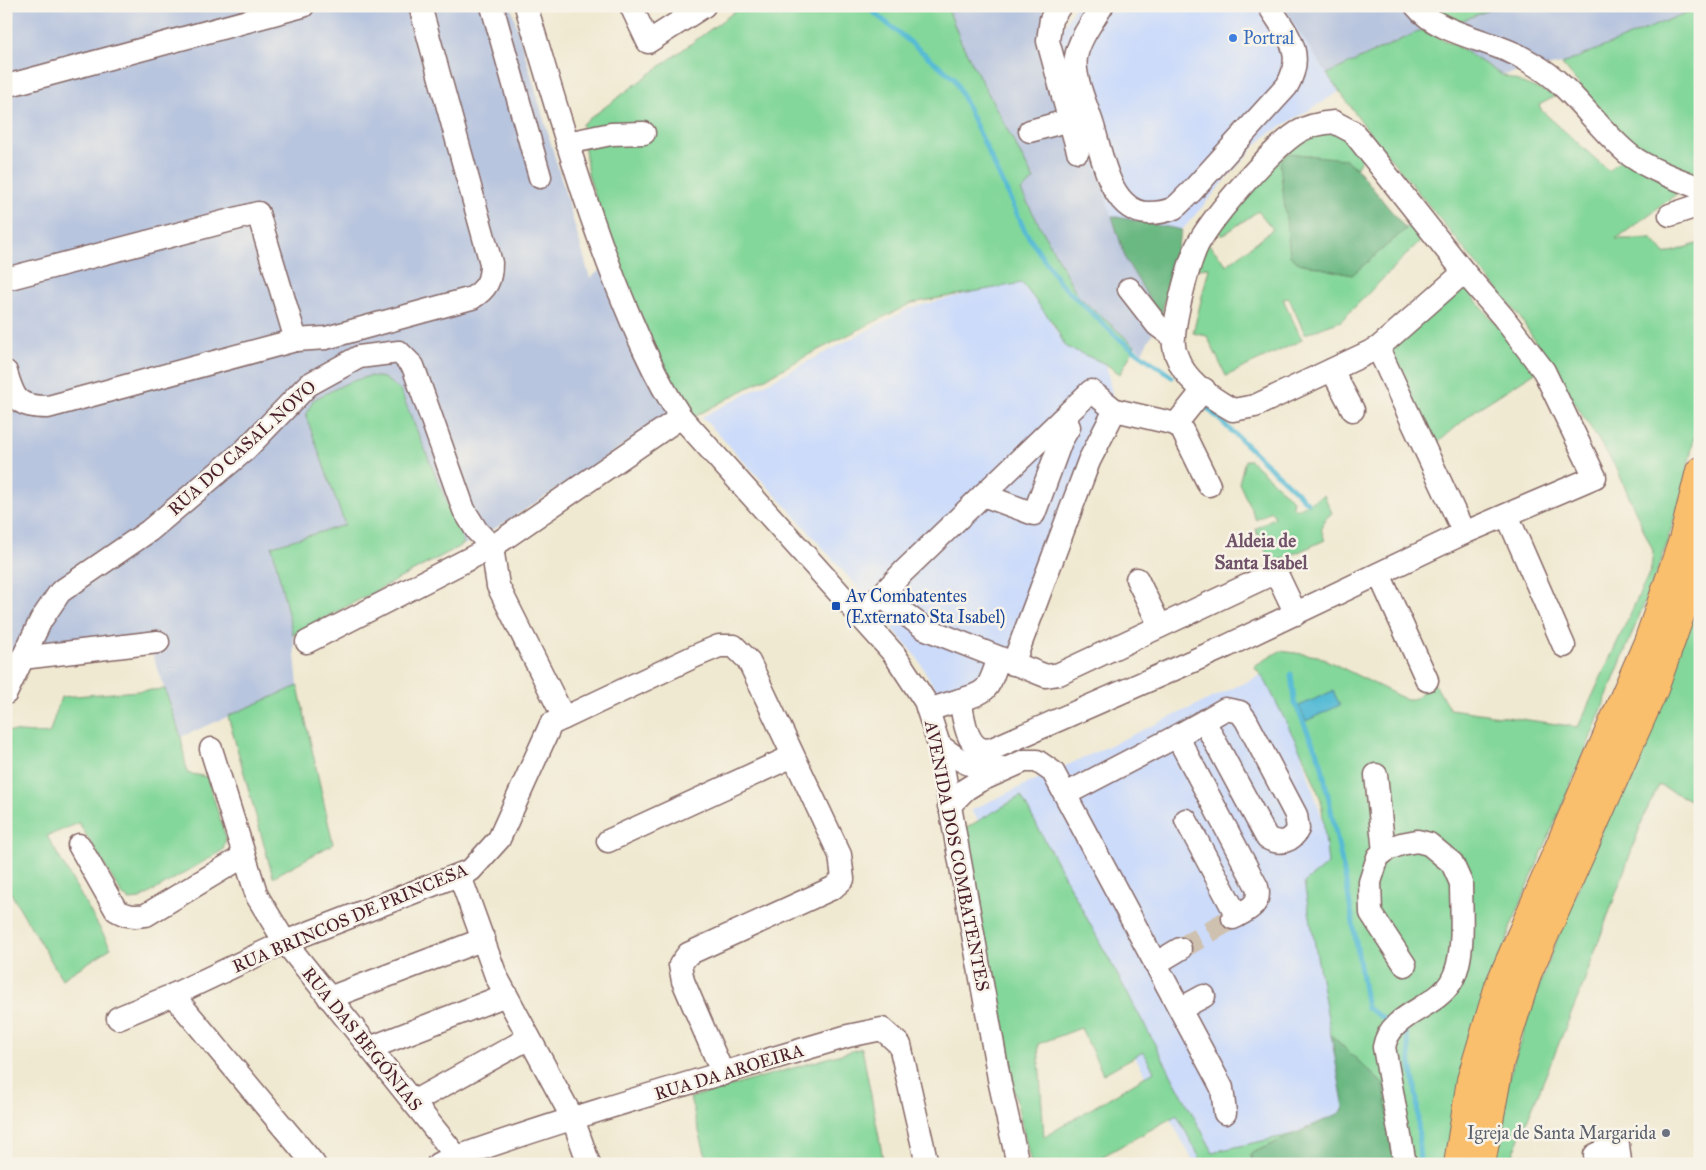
<svg xmlns="http://www.w3.org/2000/svg" width="1706" height="1170" font-family="'IM FELL Great Primer',serif">
<rect width="100%" height="100%" fill="#f7f3e8"/>
<filter id="ink" filterUnits="userSpaceOnUse"><feTurbulence type="fractalNoise" baseFrequency=".02" numOctaves="2"/><feDisplacementMap in="SourceGraphic" scale="10" xChannelSelector="R" yChannelSelector="G"/><feConvolveMatrix kernelMatrix="1 2 1 2 8 2 1 2 1" color-interpolation-filters="sRGB"/></filter>
<filter id="wash" filterUnits="userSpaceOnUse"><feTurbulence type="fractalNoise" baseFrequency=".0096" numOctaves="4" result="noise"/><feDisplacementMap in="SourceGraphic" scale="20" xChannelSelector="R" yChannelSelector="G"/><feGaussianBlur stdDeviation="1.12" result="paint"/><feColorMatrix in="noise" values="0 0 0 0 0 0 0 0 0 0 0 0 0 0 0 0 0 1.4 0 .05"/><feComposite in="paint" operator="in"/></filter>
<g filter="url(#wash)">
<rect width="100%" height="100%" fill="#f0e9d1"/>
<g fill="#ccdbfa">
<polygon points="1075,6 1281,6 1339,92 1269,134 1256,145 1182,230 1170,272 1112,216 1103,194 1058,36"/>
<polygon points="1025,279 1066,347 1106,364 1117,418 1011,675 939,696 918,659 865,596 788,508 702,417 910,308"/>
<polygon points="1274,669 1338,868 1362,1105 1221,1164 1195,1164 1113,1017 971,810"/>
</g>
<g fill="#b8c5de">
<polygon points="6,6 511,6 590,278 615,259 686,405 503,524 293,635 298,686 181,737 152,653 6,661"/>
<polygon points="947,6 1040,6 1060,31 1058,36 1089,145 1126,260 1161,318 1142,352 1078,296 1021,191 1033,179 961,42"/>
<polygon points="1281,6 1402,6 1422,30 1327,74"/>
<polygon points="1478,6 1700,6 1700,15 1562,64 1502,75 1465,55 1456,17"/>
</g>
<g fill="#83d79a" stroke="#667b62" fill-rule="evenodd">
<polygon points="742,6 947,6 961,42 1034,180 1021,191 1078,296 1135,346 1120,374 1106,364 1066,347 1053,323 1022,283 912,303 808,355 694,417 671,382 615,259 588,174 582,124"/>
<polygon points="1422,6 1499,6 1456,23"/>
<polygon points="1700,7 1700,181 1627,142 1562,64"/>
<path d="M1422 30 1455 45 1502 75 1556 96 1539 105 1542 111 1609 171 1622 158 1682 190 1616 239H1652L1665 254 1700 243V412L1682 493 1662 559 1585 751 1511 926 1446 1164H1394L1384 1085 1331 1035 1304 883 1328 864 1321 800 1307 764 1266 682 1254 666 1280 651 1318 656 1403 698C1414 701 1420 698 1424 687L1435 685 1450 709 1578 727 1651 569 1653 551 1617 469 1519 316 1369 132 1327 74Z"/>
<polygon points="1346,131 1363,156 1356,168 1344,159 1290,256 1299,263 1352,275 1406,229 1412,217 1425,232 1420,241 1341,321 1305,334 1289,298 1283,299 1302,340 1226,376 1207,336 1193,333 1209,268 1196,268 1206,241 1227,265 1273,229 1258,211 1222,236 1216,230 1283,150 1311,132"/>
<polygon points="1458,288 1465,288 1537,371 1477,409 1435,445 1389,349"/>
<polygon points="370,376 384,378 400,390 464,544 293,635 272,546 345,525 306,416 313,400 349,382"/>
<path d="M1245 460H1250L1293 500 1292 506 1296 510 1324 495 1332 513C1321 522 1319 527 1325 540L1272 564 1255 529 1275 517 1271 511 1256 520 1239 483Z"/>
<polygon points="1700,598 1700,805 1659,785 1644,816 1581,990 1509,1164 1492,1164 1508,1080 1529,1014 1552,951"/>
<polygon points="298,686 333,844 273,877 228,716"/>
<polygon points="165,689 181,737 187,773 207,777 226,838 223,850 140,899 130,900 123,896 79,823 47,836 111,948 62,979 6,885 6,731 49,734 61,697"/>
<path d="M1021 796 1213 1152 1298 1133 1250 1154 1254 1164H1203L1177 1115 1096 1160 1098 1164H1031L999 1026 964 829ZM1081 1028 1103 1074 1143 1052 1154 1071 1044 1137 1038 1044Z"/>
<polygon points="862,1048 884,1164 708,1164 690,1098"/>
</g>
<g fill="#6ab882" stroke="#5a6c56">
<polygon points="1287,153 1344,159 1356,168 1406,229 1352,275 1299,263 1290,256 1280,163"/>
<polygon points="1112,216 1182,230 1170,272 1161,318 1126,260"/>
<polygon points="1331,1035 1384,1085 1394,1164 1254,1164 1250,1154 1340,1113 1344,1108"/>
</g>
<polygon fill="#57bbd5" stroke="#506d80" points="1333,691 1340,705 1306,721 1299,706"/>
<g fill="none" stroke-linecap="round" stroke-linejoin="round">
<g stroke="#57bbd5" stroke-width="5">
<polyline points="866,6 954,78 1025,231 1060,283 1118,338 1172,377"/>
<polyline points="1203,404 1307,502"/>
<polyline points="1291,674 1294,701 1321,762 1347,887 1367,1008 1391,1023"/>
<polyline points="1400,1029 1406,1033 1417,1100 1420,1164"/>
</g>
</g>
</g>
<g filter="url(#ink)">
<g fill="none" stroke-linecap="round" stroke-linejoin="round">
<polyline stroke="#cfc1b0" stroke-width="22" stroke-dasharray="22 11" stroke-linecap="butt" points="1180,949 1233,918"/>
<g stroke="#846665" stroke-width="25">
<g id="minor">
<polyline points="492,6 540,177"/>
<path d="M526 6C554 99 580 191 615 281 634 328 653 375 681 417L894 654 925 701 939 745 1000 1084 1018 1164"/>
<polyline points="631,6 648,42 704,6"/>
<polyline points="1060,6 1051,19 1048,41 1078,151"/>
<path d="M1102 6C1093 21 1079 39 1076 57 1073 78 1087 106 1093 126 1102 155 1110 212 1148 213 1157 213 1166 212 1174 208 1180 204 1185 197 1191 192L1287 86C1306 52 1287 35 1269 6"/>
<path d="M1416 6C1438 34 1488 39 1521 57 1532 63 1546 71 1556 80 1583 103 1603 134 1631 156 1651 170 1677 179 1700 188"/>
<polyline points="6,86 303,6"/>
<path d="M1334 122 1353 132 1464 272 1378 348 1255 406 1233 410C1213 399 1186 381 1178 359 1175 353 1173 344 1174 337 1175 316 1189 260 1199 242 1216 213 1270 150 1298 132 1309 125 1322 123 1334 122Z"/>
<polyline points="1030,131 1070,120"/>
<polyline points="567,143 611,134 644,133"/>
<polyline points="1670,215 1700,205"/>
<polyline points="6,279 258,213 296,340"/>
<polyline points="1129,289 1157,325 1173,337"/>
<polyline points="1378,348 1464,533 1595,477 1544,371 1503,317 1464,272"/>
<polyline points="1332,370 1353,410"/>
<path d="M6 372C14 399 17 407 48 407L296 340 326 338 472 298C487 289 491 280 491 263L420 6"/>
<polyline points="1176,424 1182,430 1209,485"/>
<polyline points="983,495 1034,514 1061,441 1069,427 1061,420"/>
<polyline points="1507,515 1564,646"/>
<polyline points="492,547 498,586 564,718 693,657 719,646 734,646 748,660 753,670 840,855 843,879 833,888 688,954 680,965 683,981 723,1074"/>
<polyline points="1379,574 1427,680"/>
<polyline points="1137,579 1160,626"/>
<polyline points="881,596 924,628 1046,676 1059,674 1276,572 1296,614"/>
<polyline points="870,607 904,571 1091,391 1115,410 1176,424 1204,389"/>
<polyline points="307,642 492,547 681,417"/>
<polyline points="22,658 158,642"/>
<polyline points="1013,664 1089,461 1115,410"/>
<polyline points="6,693 41,620 60,592 149,531 245,450 308,385 359,357 399,352 413,366 464,510 477,531 492,547"/>
<path d="M960 700C991 692 988 687 999 658"/>
<path d="M928 710 960 700C964 718 966 755 992 749L1227 646 1464 533"/>
<path d="M1177 736 1204 721 1267 838C1280 845 1292 842 1298 829L1296 815 1246 720 1240 712 1225 709 1204 721"/>
<path d="M939 745C961 762 973 770 1002 768"/>
<polyline points="211,749 257,896 285,942 457,1157"/>
<polyline points="1376,775 1384,852"/>
<path d="M1066 794 1177 736 1257 887C1262 905 1246 911 1233 918"/>
<polyline points="949,806 966,789 979,781 1024,761 1037,761 1053,772 1222,1088 1225,1113"/>
<polyline points="1186,820 1237,916"/>
<polyline points="608,841 793,756"/>
<path d="M79 845 116 910C126 916 134 917 146 915L244 856"/>
<polyline points="460,876 496,976 573,1119 589,1164"/>
<polyline points="1155,964 1180,949"/>
<path d="M1405 965 1371 913 1370 882 1378 857 1386 850 1401 844 1417 841 1429 844 1452 863 1461 883C1461 911 1466 958 1451 982 1435 1009 1390 1013 1384 1047L1405 1164"/>
<polyline points="173,995 314,1164"/>
<polyline points="329,998 484,939"/>
<polyline points="1180,1009 1204,996"/>
<polyline points="118,1018 173,995 285,942 471,870 499,839 551,724 564,718"/>
<polyline points="370,1048 506,995"/>
<polyline points="413,1102 529,1038"/>
<path d="M438 1164C573 1115 711 1077 848 1036L882 1029 900 1045 927 1164"/>
<polyline points="1597,1164 1595,1155 1618,1145 1620,1161 1617,1164"/>
</g>
</g>
<g stroke="#846665" stroke-width="30">
<g id="major">
<polyline points="1458,1164 1471,1080 1499,986 1648,642 1683,540 1700,471"/>
<polyline points="1481,1164 1500,1061 1528,972 1654,689 1700,559"/>
</g>
</g>
<use href="#minor" stroke="#fff" stroke-width="22"/>
<use href="#major" stroke="#f9bf6c" stroke-width="28"/>
</g>
</g>
<circle fill="#3f7fe0" stroke="#f7f3e8" stroke-width="2" cx="1233" cy="38" r="5"/>
<rect fill="#1a4fb4" stroke="#f7f3e8" stroke-width="2" x="831" y="601" width="10" height="10" rx="2.5"/>
<circle fill="#6b7280" stroke="#f7f3e8" stroke-width="2" cx="1666" cy="1133" r="5"/>
<g text-anchor="middle" dominant-baseline="central" stroke-width="5" stroke-linejoin="round" paint-order="stroke">
<g font-size="18" fill="#366cbe" stroke="#f7f3e8" text-anchor="start">
<text x="1243" y="38">Portral</text>
</g>
<g font-size="18" fill="#4a1f2b" stroke="#f7f3e8">
<text transform="translate(242 448) rotate(-42)">RUA DO CASAL NOVO</text>
<text transform="translate(957 856) rotate(79)">AVENIDA DOS COMBATENTES</text>
<text transform="translate(350 918) rotate(-23)">RUA BRINCOS DE PRINCESA</text>
<text transform="translate(362 1039) rotate(51)">RUA DAS BEGÓNIAS</text>
<text transform="translate(729 1072) rotate(-17)">RUA DA AROEIRA</text>
</g>
<g font-size="18" fill="#164399" stroke="#f7f3e8" text-anchor="start">
<text x="846" y="596">Av Combatentes<tspan x="846" dy="21">(Externato Sta Isabel)</tspan></text>
</g>
<g font-size="18" fill="#5b616d" stroke="#f7f3e8" text-anchor="end">
<text x="1656" y="1133">Igreja de Santa Margarida</text>
</g>
<g font-size="19" font-weight="bold" fill="#705269" stroke="#f7f3e8">
<text x="1261" y="540">Aldeia de<tspan x="1261" dy="22">Santa Isabel</tspan></text>
</g>
</g>
<rect width="1706" height="1170" fill="none" stroke="#f7f3e8" stroke-width="25"/>
</svg>
